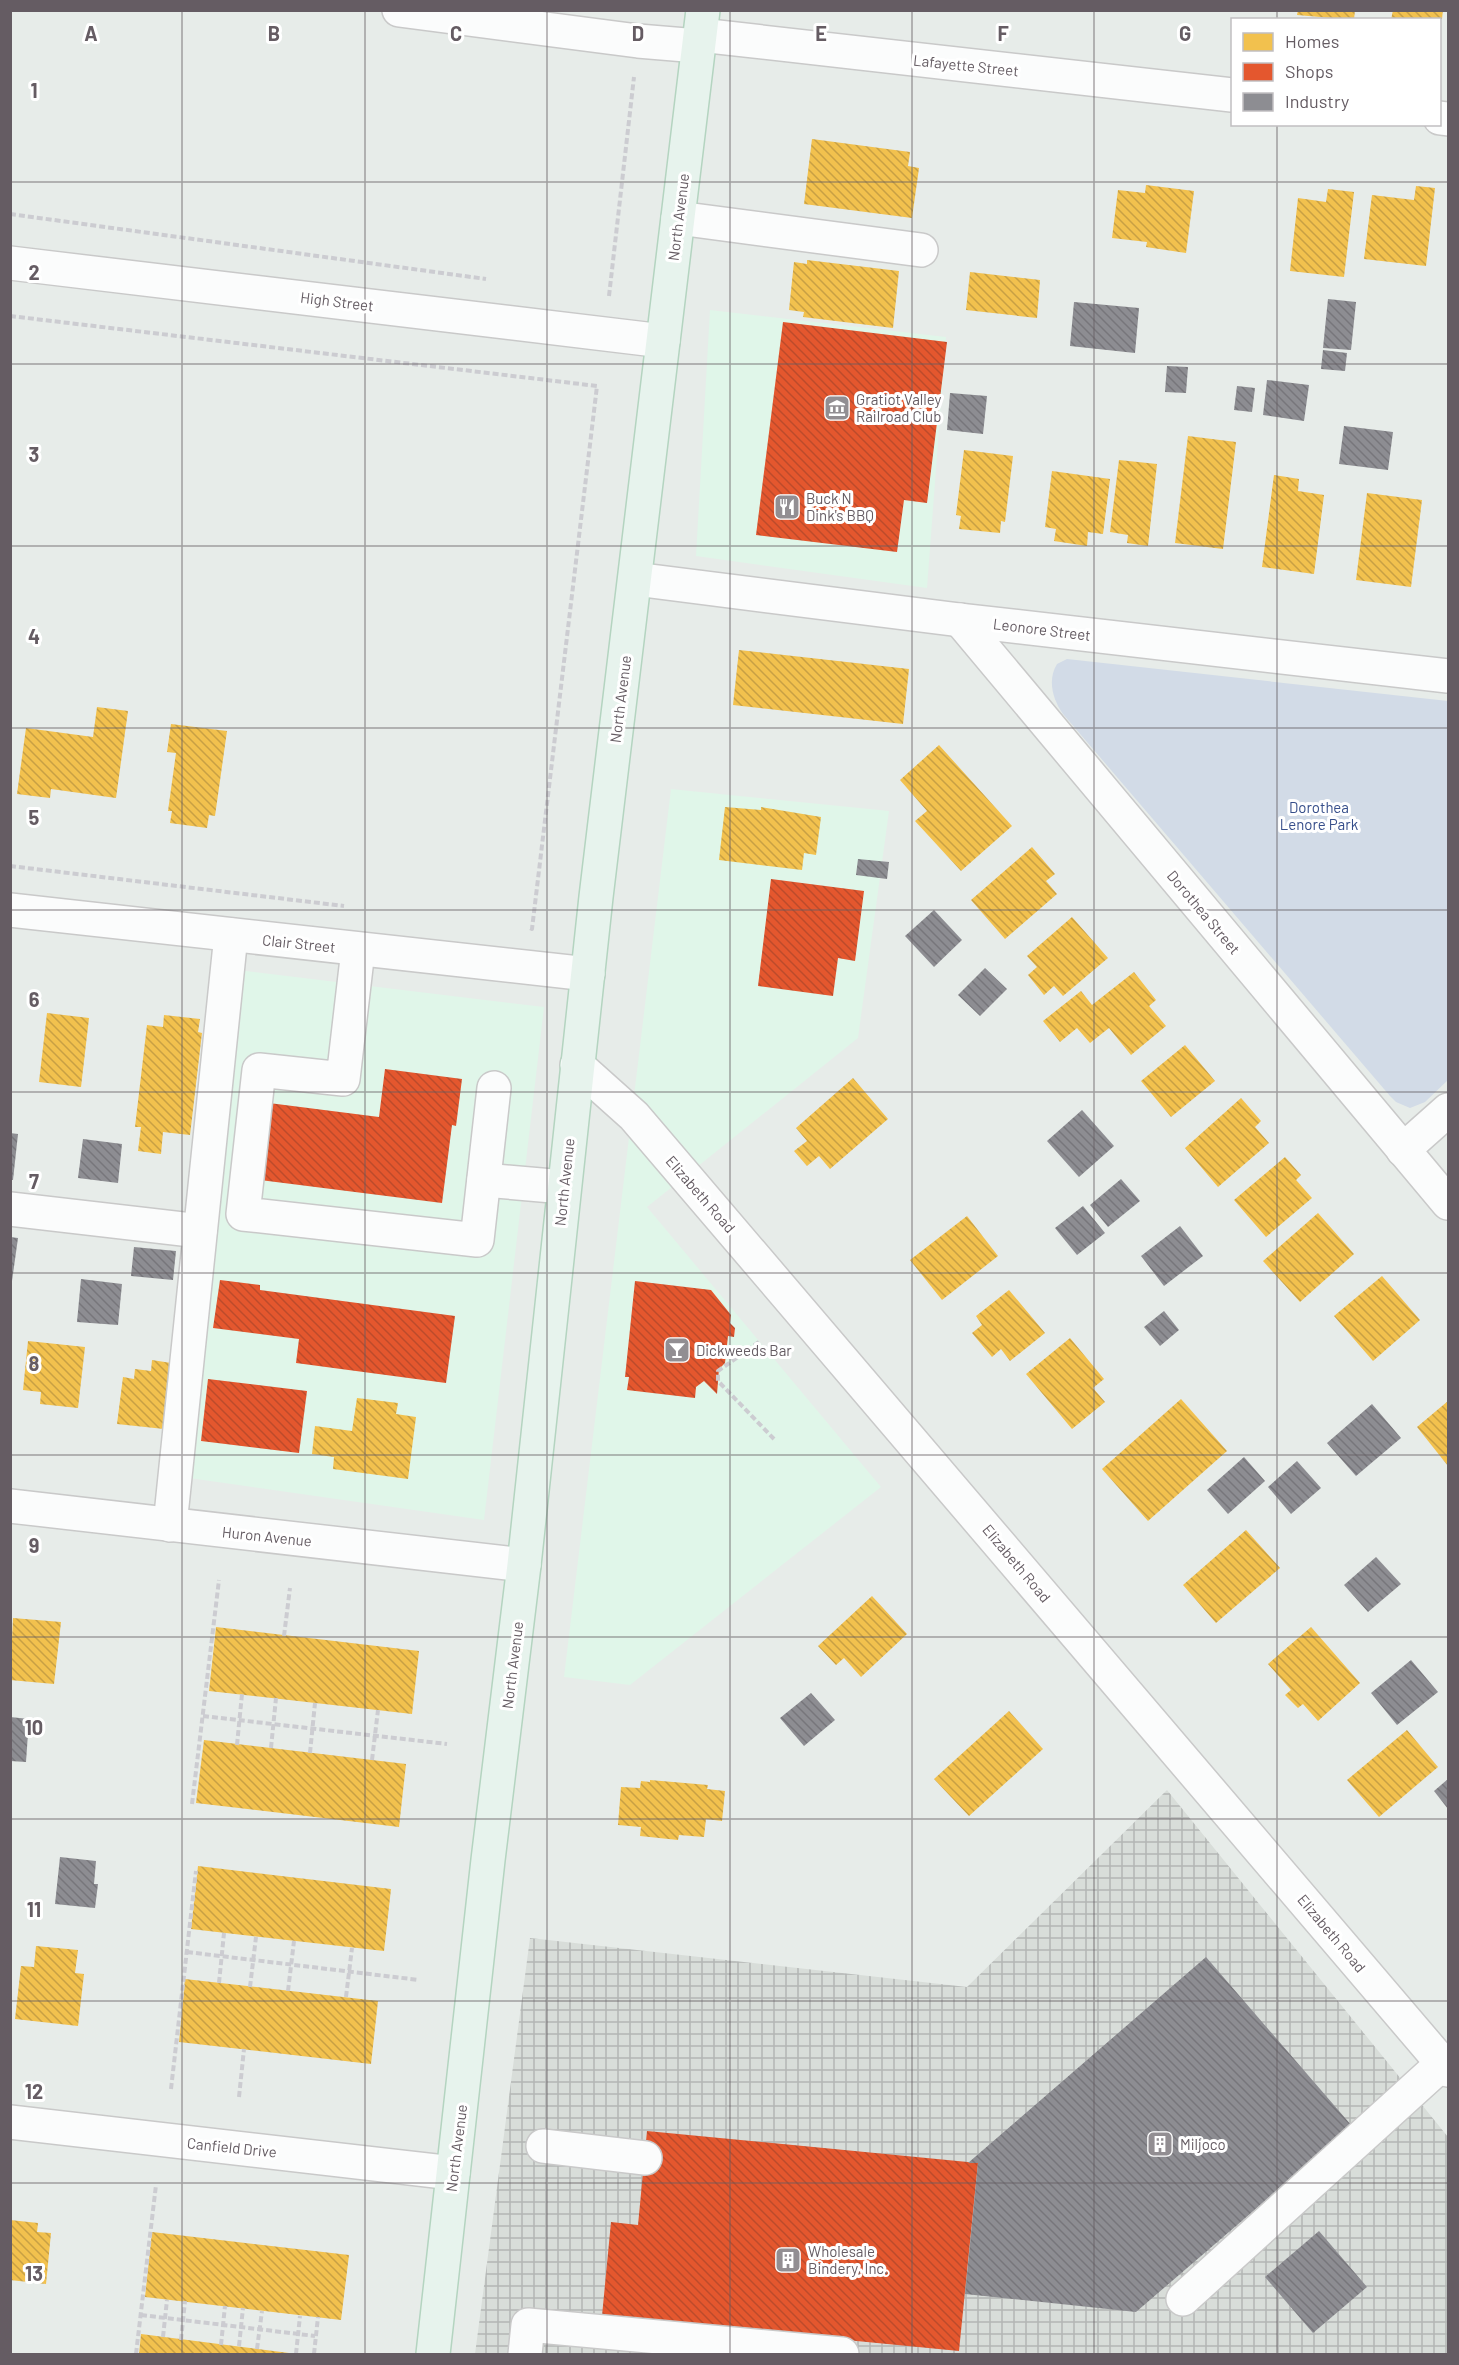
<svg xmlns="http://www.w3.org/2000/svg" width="1459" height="2365" font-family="Barlow,sans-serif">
<defs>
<pattern id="industrial-grid" width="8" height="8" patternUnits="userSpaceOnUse" patternTransform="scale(1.5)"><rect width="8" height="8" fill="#d8ddd9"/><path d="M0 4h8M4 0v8" fill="none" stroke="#b3b6b4"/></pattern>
<pattern id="homes-back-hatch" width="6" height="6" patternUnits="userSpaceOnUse" patternTransform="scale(1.5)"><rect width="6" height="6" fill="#f2c14e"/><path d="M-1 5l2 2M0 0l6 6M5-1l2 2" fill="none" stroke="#c8a044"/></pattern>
<pattern id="shops-back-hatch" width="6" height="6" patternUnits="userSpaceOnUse" patternTransform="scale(1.5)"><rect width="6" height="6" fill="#e4572e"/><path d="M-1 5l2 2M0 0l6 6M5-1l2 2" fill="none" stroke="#bc4b2b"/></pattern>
<pattern id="industry-back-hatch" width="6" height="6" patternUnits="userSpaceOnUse" patternTransform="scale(1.5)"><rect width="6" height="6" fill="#8d8d92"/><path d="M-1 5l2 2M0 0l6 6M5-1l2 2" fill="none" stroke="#77767b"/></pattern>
</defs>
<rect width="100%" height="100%" fill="#e7ece9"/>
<g fill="#e0f6e9">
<polygon points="710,310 946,337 927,588 696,556"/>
<polygon points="671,789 889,811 858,1038 647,1207 881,1487 630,1685 564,1677"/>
<polygon points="238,970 544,1007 484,1520 175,1476"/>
</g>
<polygon fill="url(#industrial-grid)" points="1167,1790 1448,2137 1448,2354 475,2354 530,1938 967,1987"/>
<path fill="#d2dbe7" d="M1067 659 1448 701V1080L1425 1102 1410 1108 1396 1102 1390 1096 1063 714C1053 700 1047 680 1057 664Z"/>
<g fill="url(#homes-back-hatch)">
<polygon points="1298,10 1355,10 1354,20 1297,15"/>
<polygon points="1393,10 1443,10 1442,19 1391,20"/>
<polygon points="812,139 910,152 908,166 919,168 912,218 804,204"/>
<polygon points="1146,185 1194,191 1186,253 1146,247 1147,242 1112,238 1118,190 1145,193"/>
<polygon points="1416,186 1435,188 1426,266 1364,259 1372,195 1414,200"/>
<polygon points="1328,189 1354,192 1344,277 1290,271 1298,198 1326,202"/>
<polygon points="807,260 899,271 893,328 803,317 804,312 789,310 794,262 807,264"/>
<polygon points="970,272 1040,280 1037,318 966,310"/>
<polygon points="1188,436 1236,442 1223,549 1175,543"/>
<polygon points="964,450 1013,456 1005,522 1001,521 1000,533 959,529 961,516 956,515"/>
<polygon points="1119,460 1157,464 1148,546 1127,543 1128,535 1110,532"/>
<polygon points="1052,471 1110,479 1103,534 1088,532 1087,546 1054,541 1056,529 1045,527"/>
<polygon points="1274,475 1299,479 1298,491 1324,495 1314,574 1262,567"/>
<polygon points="1367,493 1422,500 1411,587 1356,580"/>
<polygon points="739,650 909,669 903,724 733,705"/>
<polygon points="97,707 128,711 116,798 51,789 50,798 17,794 26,728 93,737"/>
<polygon points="171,724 227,731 215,816 209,815 207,828 170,823 172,811 168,811 176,753 167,752"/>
<polygon points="939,745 1012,826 961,871 915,821 927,811 900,780"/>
<polygon points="725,807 761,810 761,807 821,817 816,855 804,853 802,870 719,860"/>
<polygon points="1032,847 1055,874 1046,881 1057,894 1005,939 971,900"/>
<polygon points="1072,917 1108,958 1063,996 1054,986 1044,995 1028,975 1037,967 1027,956"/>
<polygon points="1134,972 1156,1000 1149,1006 1166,1026 1131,1055 1109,1028 1090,1043 1077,1028 1060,1042 1043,1021 1081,991 1092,1005"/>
<polygon points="47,1013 89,1018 81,1087 39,1082"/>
<polygon points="164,1015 200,1019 198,1032 202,1033 190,1135 163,1132 161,1154 138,1151 141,1127 135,1127 147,1025 163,1027"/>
<polygon points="1185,1045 1215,1081 1171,1117 1141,1081"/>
<polygon points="853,1078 888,1119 830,1169 819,1156 807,1166 794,1151 807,1141 796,1128"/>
<polygon points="1241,1098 1261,1121 1255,1127 1269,1143 1218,1187 1185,1148"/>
<polygon points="1285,1157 1301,1175 1296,1180 1312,1198 1266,1237 1234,1200"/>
<polygon points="1318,1213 1354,1254 1300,1302 1263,1261"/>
<polygon points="967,1216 998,1256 942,1300 910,1260"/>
<polygon points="1382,1276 1420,1320 1373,1361 1334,1316"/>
<polygon points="1009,1290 1045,1333 1010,1361 1001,1349 992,1357 972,1333 982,1325 976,1316"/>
<polygon points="1070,1338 1104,1379 1093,1388 1105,1402 1072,1429 1026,1374"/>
<polygon points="28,1341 85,1347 78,1408 40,1404 41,1392 23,1390"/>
<polygon points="152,1360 171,1363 164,1429 117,1424 123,1377 134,1379 135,1369 151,1371"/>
<polygon points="357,1398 398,1403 396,1414 416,1417 408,1479 333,1469 334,1457 312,1454 315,1426 352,1431"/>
<polygon points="1181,1399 1227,1451 1148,1521 1102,1469"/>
<polygon points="1448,1401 1448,1466 1417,1427"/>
<polygon points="1246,1530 1280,1568 1216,1623 1183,1585"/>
<polygon points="872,1596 907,1634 861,1677 844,1658 836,1665 818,1646"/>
<polygon points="13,1618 61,1622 54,1684 10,1680"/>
<polygon points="216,1627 419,1651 412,1714 209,1691"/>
<polygon points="1311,1627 1360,1683 1318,1721 1303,1704 1298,1708 1285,1695 1291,1690 1268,1664"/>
<polygon points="1009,1711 1043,1749 969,1816 934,1779"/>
<polygon points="1407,1730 1438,1767 1379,1817 1347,1780"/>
<polygon points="204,1740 406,1764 399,1827 196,1803"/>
<polygon points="650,1780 708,1785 707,1789 725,1791 722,1821 706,1819 704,1837 679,1835 678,1840 640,1836 641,1827 618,1825 621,1787 640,1788 641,1781 650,1782"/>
<polygon points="198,1866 391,1889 384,1951 191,1929"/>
<polygon points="36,1946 78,1950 75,1973 84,1974 78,2026 15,2019 21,1966 34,1967"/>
<polygon points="185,1979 378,2001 371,2064 179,2042"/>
<polygon points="10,2220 38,2223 37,2232 51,2233 46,2284 10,2280"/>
<polygon points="152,2232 349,2255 341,2320 145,2297"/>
<polygon points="141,2334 289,2353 289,2354 139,2354"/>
</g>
<g fill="url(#shops-back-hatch)">
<polygon points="783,322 947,342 927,503 904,500 897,552 756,535"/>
<polygon points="771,879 864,891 855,961 838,958 833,996 758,986"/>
<polygon points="385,1069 462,1079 456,1126 452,1125 442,1203 260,1180 269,1103 379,1117"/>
<polygon points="220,1280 260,1285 260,1290 455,1316 446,1383 296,1363 299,1339 213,1328"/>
<polygon points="635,1281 711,1290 731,1315 730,1323 735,1328 734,1337 728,1336 725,1363 719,1369 717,1394 704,1381 696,1387 695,1398 627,1390 629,1377 625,1377"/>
<polygon points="208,1379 307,1391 299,1453 201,1441"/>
<polygon points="647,2131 978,2163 959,2351 602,2316 611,2222 638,2225"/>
</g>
<g fill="url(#industry-back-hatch)">
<polygon points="1328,299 1356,302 1351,350 1323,348"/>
<polygon points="1074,302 1139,308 1135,353 1070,346"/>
<polygon points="1323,350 1347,353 1345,371 1321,369"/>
<polygon points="1167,366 1188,367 1186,393 1165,392"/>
<polygon points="1267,380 1309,385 1304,421 1263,415"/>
<polygon points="1237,386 1255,388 1252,412 1234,410"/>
<polygon points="950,393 987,396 983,434 947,430"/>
<polygon points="1344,426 1393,432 1388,470 1339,464"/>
<polygon points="858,859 889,862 887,879 856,875"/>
<polygon points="934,910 962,940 934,967 905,936"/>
<polygon points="985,968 1007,989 980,1016 958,995"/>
<polygon points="1082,1110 1114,1146 1079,1177 1047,1141"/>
<polygon points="10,1133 18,1134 13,1180 10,1180"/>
<polygon points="83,1139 122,1144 118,1183 78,1178"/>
<polygon points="1121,1179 1140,1201 1108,1227 1090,1205"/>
<polygon points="1083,1206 1105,1233 1077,1255 1055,1228"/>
<polygon points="1180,1226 1203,1256 1164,1286 1141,1256"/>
<polygon points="10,1237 18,1238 12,1281 10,1281"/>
<polygon points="134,1247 176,1251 173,1280 131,1276"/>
<polygon points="81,1279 122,1284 118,1325 77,1322"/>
<polygon points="1164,1311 1179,1330 1160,1346 1144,1327"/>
<polygon points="1372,1404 1401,1438 1356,1476 1327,1443"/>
<polygon points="1244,1457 1265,1481 1228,1514 1207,1490"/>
<polygon points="1297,1461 1321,1488 1291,1514 1268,1487"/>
<polygon points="1376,1557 1401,1584 1368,1612 1344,1585"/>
<polygon points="1411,1660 1438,1692 1397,1725 1371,1693"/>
<polygon points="811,1693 835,1720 804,1746 780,1718"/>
<polygon points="10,1717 29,1719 26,1762 10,1761"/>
<polygon points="1448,1779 1448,1809 1434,1791"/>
<polygon points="60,1857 96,1861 94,1884 98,1884 95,1908 55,1904"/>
<polygon points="1206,1957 1352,2126 1136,2312 965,2294 978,2163 968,2163"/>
<polygon points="1319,2231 1367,2287 1313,2333 1265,2277"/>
</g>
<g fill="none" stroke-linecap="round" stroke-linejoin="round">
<g stroke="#c9c9c9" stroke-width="36">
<g id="minor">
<polyline points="399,10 638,41 698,46"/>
<polyline points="700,35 1232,95"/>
<polyline points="1440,118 1448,119"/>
<polyline points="678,218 921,250"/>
<polyline points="10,263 663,341"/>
<polyline points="635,579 960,620 1448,676"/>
<polyline points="960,620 1448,1203"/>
<polyline points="10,910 588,974"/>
<polyline points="358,950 343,1079 259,1070 243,1214 477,1240 494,1088"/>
<polyline points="577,1065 634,1116 1448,2070"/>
<polyline points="1403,1150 1448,1110"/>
<polyline points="484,1180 564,1187"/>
<polyline points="10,1209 200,1231"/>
<polyline points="10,1506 524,1565"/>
<polyline points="170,1525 231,935"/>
<polyline points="10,2122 453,2173"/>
<polyline points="543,2146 645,2158"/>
<polyline points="1183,2299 1443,2063"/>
<polyline points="525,2354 528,2325 842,2354"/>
</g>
</g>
<g stroke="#b4d4c0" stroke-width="36">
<polyline id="major" points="433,2354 488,1860 524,1565 596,897 703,10"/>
</g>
<g stroke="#ccccd1" stroke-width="4" stroke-dasharray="6 3" stroke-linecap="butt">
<polyline points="10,214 486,279"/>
<polyline points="609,296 634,77"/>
<polyline points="10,316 597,386 532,929 530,928"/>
<polyline points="10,866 344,906"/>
<polyline points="759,1342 718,1371 718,1381 774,1439"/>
<polyline points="284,1636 290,1588"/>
<polyline points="203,1716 447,1744"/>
<polyline points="237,1745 242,1694"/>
<polyline points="271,1748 276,1698"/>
<polyline points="310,1753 315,1703"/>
<polyline points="372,1760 378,1710"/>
<polyline points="192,1804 219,1580"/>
<polyline points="187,1952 419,1980"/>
<polyline points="219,1983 224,1933"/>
<polyline points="250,1987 256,1937"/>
<polyline points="288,1991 294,1941"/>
<polyline points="346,1997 352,1948"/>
<polyline points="171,2089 196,1871"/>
<polyline points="239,2097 244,2049"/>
<polyline points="141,2315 315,2336"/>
<polyline points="163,2337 167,2300"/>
<polyline points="181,2340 185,2301"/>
<polyline points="221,2345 225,2306"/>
<polyline points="239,2346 243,2308"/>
<polyline points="257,2349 262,2311"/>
<polyline points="136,2354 156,2185"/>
<polyline points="296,2354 300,2316"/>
<polyline points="314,2354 318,2317"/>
</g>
<use href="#minor" stroke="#fbfcfc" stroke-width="33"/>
<use href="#major" stroke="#e7f3ed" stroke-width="33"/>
</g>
<path fill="none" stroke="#655c63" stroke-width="1.5" stroke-opacity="0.55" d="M182 10V2354M365 10V2354M547 10V2354M730 10V2354M912 10V2354M1094 10V2354M1277 10V20M1277 124V2354M10 182H1448M10 364H1448M10 546H1448M10 728H1448M10 910H1448M10 1092H1448M10 1273H1448M10 1455H1448M10 1637H1448M10 1819H1448M10 2001H1448M10 2183H1448"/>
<defs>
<g id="museum-square" transform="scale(1.35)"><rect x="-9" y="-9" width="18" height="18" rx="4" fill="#928e92" stroke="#fff"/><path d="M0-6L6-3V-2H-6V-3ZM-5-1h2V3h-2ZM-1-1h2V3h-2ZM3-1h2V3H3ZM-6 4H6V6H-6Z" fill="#fff"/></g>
<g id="restaurant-square" transform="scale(1.35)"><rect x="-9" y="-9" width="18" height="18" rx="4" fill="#928e92" stroke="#fff"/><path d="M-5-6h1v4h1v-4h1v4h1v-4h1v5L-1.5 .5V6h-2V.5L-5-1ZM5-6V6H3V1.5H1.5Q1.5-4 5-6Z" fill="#fff"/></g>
<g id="bar-square" transform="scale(1.35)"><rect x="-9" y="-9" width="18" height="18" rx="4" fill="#928e92" stroke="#fff"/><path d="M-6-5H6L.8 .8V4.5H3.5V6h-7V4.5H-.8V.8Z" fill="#fff"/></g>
<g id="building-square" transform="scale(1.35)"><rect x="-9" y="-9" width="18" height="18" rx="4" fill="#928e92" stroke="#fff"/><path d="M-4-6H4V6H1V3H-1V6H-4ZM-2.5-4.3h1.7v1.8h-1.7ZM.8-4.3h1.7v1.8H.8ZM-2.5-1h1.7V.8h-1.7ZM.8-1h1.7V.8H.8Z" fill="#fff"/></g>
</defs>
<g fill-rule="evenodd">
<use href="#museum-square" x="837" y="408"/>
<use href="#restaurant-square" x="787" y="507"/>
<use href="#bar-square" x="677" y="1350"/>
<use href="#building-square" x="1160" y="2144"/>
<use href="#building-square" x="788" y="2260"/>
</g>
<g text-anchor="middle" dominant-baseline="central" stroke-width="6" stroke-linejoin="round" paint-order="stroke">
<g font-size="15" fill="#655c63" stroke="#fff">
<text transform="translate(966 65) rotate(6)">Lafayette Street</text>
<text transform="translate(678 217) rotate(-83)">North Avenue</text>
<text transform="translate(337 301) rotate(7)">High Street</text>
<text transform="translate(1042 629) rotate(7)">Leonore Street</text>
<text transform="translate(620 699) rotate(-83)">North Avenue</text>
<text transform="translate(1204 912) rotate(50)">Dorothea Street</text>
<text transform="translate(299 943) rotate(6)">Clair Street</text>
<text transform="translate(564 1182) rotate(-84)">North Avenue</text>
<text transform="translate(701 1194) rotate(49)">Elizabeth Road</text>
<text transform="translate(267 1536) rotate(6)">Huron Avenue</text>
<text transform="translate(1017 1563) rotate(50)">Elizabeth Road</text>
<text transform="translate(512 1665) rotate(-83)">North Avenue</text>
<text transform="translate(1332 1933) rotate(50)">Elizabeth Road</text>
<text transform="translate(232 2147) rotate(6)">Canfield Drive</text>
<text transform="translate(456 2148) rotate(-83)">North Avenue</text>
</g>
<g font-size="15" fill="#655c63" stroke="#fff" text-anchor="start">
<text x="856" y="399">Gratiot Valley<tspan x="856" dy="17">Railroad Club</tspan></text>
<text x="806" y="498">Buck N<tspan x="806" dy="17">Dink's BBQ</tspan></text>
<text x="696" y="1350">Dickweeds Bar</text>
<text x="1180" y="2144">Miljoco</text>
<text x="808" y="2251">Wholesale<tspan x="808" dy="17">Bindery, Inc.</tspan></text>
</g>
<g font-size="15" fill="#364e8a" stroke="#fff">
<text x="1319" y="807">Dorothea<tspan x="1319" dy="17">Lenore Park</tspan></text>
</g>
</g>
<g font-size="20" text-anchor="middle" font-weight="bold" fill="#655c63" stroke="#fff" stroke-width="6" stroke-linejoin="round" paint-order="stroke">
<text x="91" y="41">A</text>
<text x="274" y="41">B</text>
<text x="456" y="41">C</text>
<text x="638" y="41">D</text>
<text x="821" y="41">E</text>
<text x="1003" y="41">F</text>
<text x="1185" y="41">G</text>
<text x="34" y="98">1</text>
<text x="34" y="280">2</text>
<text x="34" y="462">3</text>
<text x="34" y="644">4</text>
<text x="34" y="825">5</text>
<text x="34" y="1007">6</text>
<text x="34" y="1189">7</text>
<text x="34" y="1371">8</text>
<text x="34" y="1553">9</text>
<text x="34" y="1735">10</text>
<text x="34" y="1917">11</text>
<text x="34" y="2099">12</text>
<text x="34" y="2281">13</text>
</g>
<rect width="1459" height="2365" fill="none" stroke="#655c63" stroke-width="24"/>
<rect x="1231" y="18" width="210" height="108" fill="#ffffff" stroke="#c1bec1" stroke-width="1.5"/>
<rect x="1243" y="33" width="30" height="18" fill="#f2c14e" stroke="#c1bec1" stroke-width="1.5"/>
<text x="1285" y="48" font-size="18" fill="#655c63">Homes</text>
<rect x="1243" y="63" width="30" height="18" fill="#e4572e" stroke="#c1bec1" stroke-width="1.5"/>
<text x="1285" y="78" font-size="18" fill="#655c63">Shops</text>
<rect x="1243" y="93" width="30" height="18" fill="#8d8d92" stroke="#c1bec1" stroke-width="1.5"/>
<text x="1285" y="108" font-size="18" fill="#655c63">Industry</text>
</svg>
